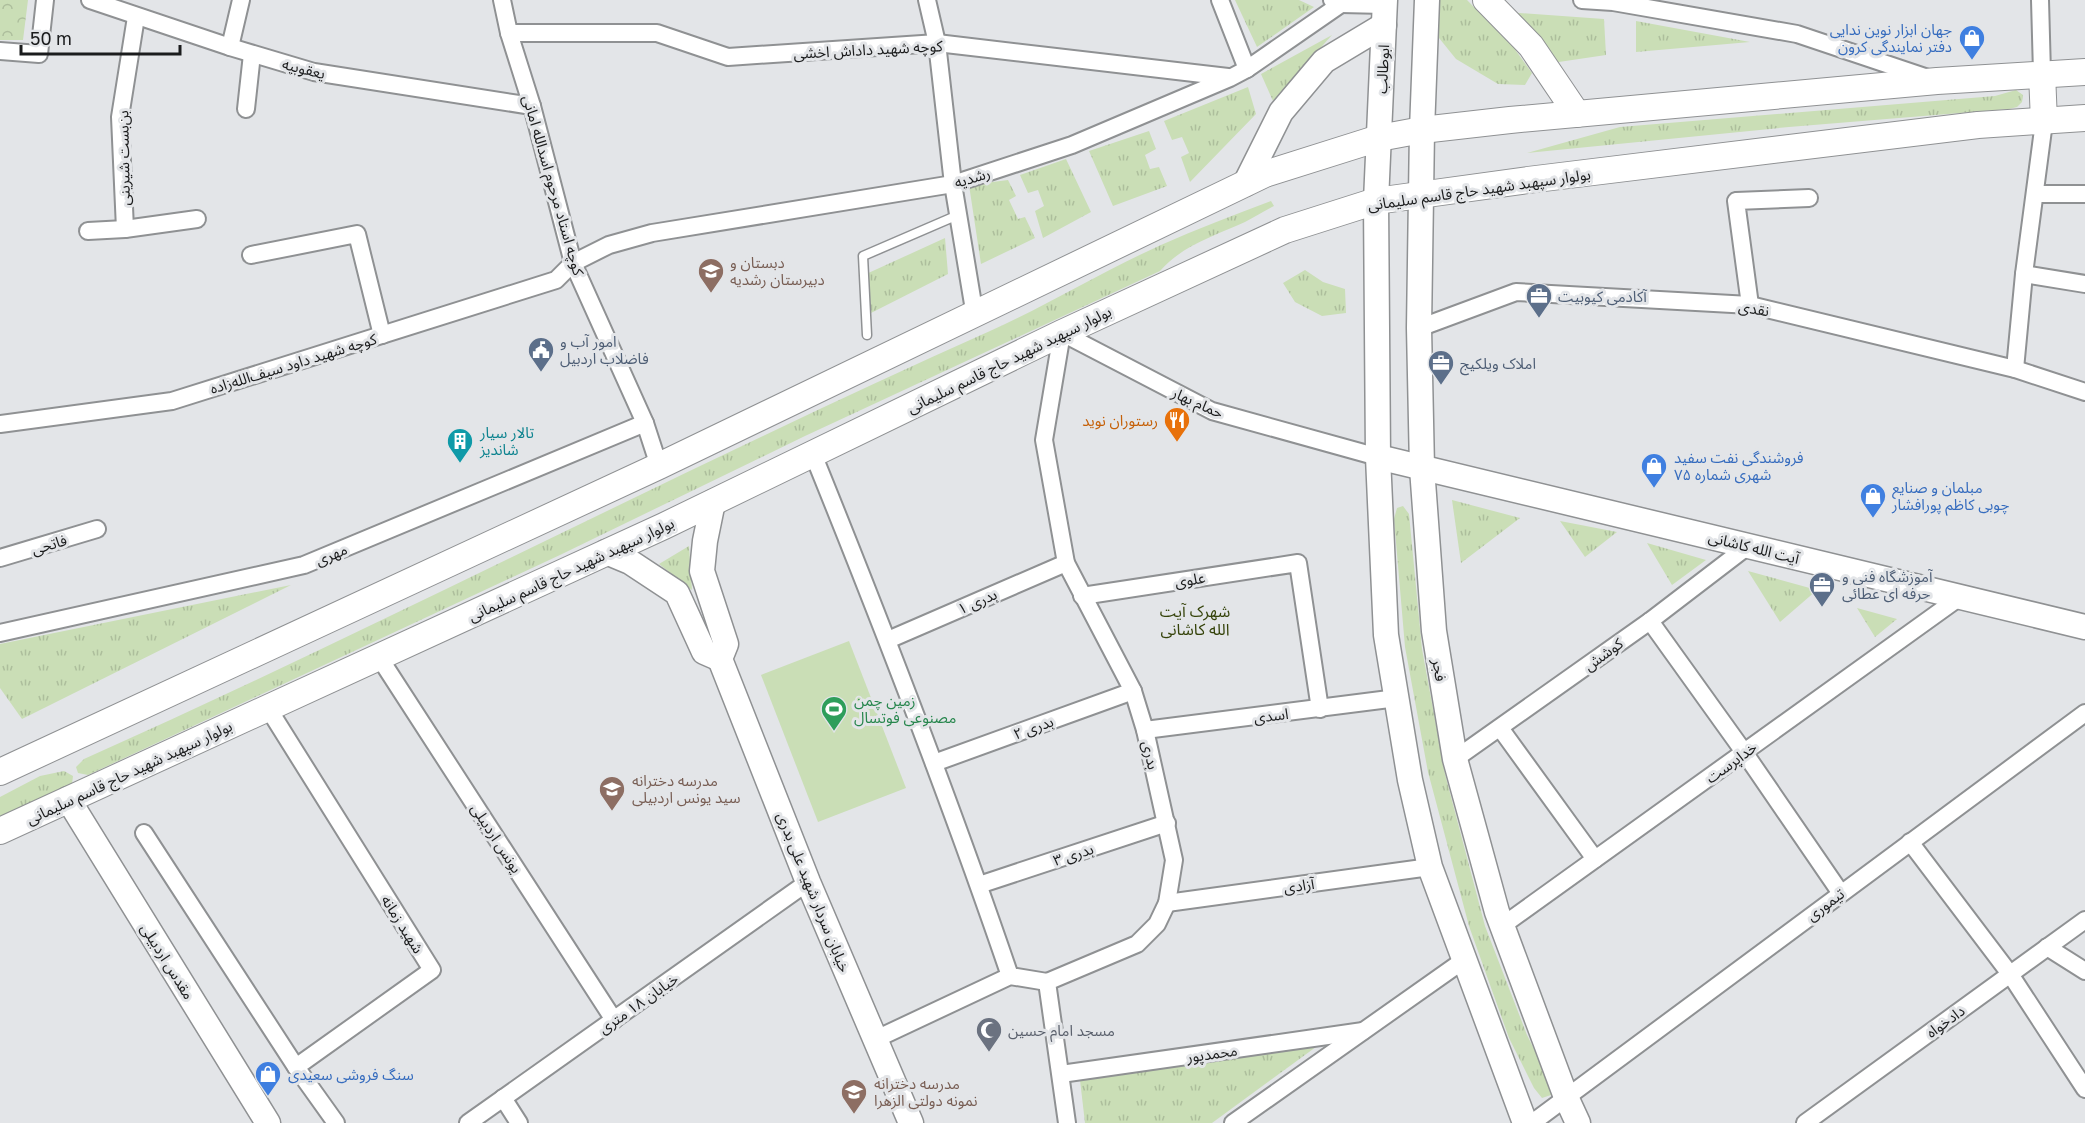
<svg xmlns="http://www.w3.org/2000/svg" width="2085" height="1123" font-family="'Golos Text','Noto Sans Arabic',sans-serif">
<defs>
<pattern id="grass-tufts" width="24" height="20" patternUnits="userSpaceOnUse" patternTransform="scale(1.5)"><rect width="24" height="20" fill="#cadeb6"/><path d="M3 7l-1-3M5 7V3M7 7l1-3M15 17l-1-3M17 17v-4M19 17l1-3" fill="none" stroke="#adbe9c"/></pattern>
<pattern id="park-crowns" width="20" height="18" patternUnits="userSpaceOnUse" patternTransform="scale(1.5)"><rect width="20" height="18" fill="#cadeb6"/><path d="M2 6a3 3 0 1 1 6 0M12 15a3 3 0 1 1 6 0" fill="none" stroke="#adbe9c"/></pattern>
</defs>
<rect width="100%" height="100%" fill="#e3e5e8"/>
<g fill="url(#grass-tufts)">
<polygon points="1235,0 1299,0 1314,7 1257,47"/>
<polygon points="1435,0 1467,0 1514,48 1532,73 1525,85 1498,84 1456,59 1439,38 1435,26"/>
<polygon points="1506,12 1604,19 1606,55 1552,63"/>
<polygon points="1636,21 1750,42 1636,52"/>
<polygon points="1332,35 1273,101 1261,74"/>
<polygon points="1248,87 1256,114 1190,182 1181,157 1189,153 1182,137 1172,140 1164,121"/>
<polygon points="2016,90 2023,95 2022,102 2017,107 2009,109 1789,127 1527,153 1620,127 1995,96"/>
<polygon points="1149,131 1156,149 1145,155 1150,169 1159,167 1167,186 1113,206 1089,151"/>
<polygon points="1066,159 1091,212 1043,238 1035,211 1044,206 1038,190 1028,193 1020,175"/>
<polygon points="1008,180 1016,196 1009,200 1018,219 1025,217 1035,238 981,264 969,185"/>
<path d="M1271 201 1274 206C1264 211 1255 217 1245 222 1214 236 1183 245 1160 271L805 436 560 555 88 775 78 773 76 767 84 759C389 623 685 467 990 331 1048 305 1103 271 1161 245 1197 229 1234 215 1271 201Z"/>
<polygon points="945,238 948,274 869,314 864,275"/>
<polygon points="1305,270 1323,282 1345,289 1346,313 1322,316 1295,302 1283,283"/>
<polygon points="1452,500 1520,518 1461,563"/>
<polygon points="1403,506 1409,514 1422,649 1445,774 1485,926 1527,1035 1553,1087 1551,1095 1542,1098 1534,1088 1509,1038 1469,926 1428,772 1405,647 1394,519 1397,508"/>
<polygon points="1560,521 1617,532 1585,557"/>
<polygon points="1647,543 1706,560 1672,585"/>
<polygon points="689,546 692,590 659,564"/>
<polygon points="1748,571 1817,590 1780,622"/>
<polygon points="291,585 22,719 0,688 0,644"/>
<polygon points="1857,608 1897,619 1875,637"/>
<polygon points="64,771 73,776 72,784 0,818 0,797 40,776"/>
<polygon points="1320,1044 1212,1123 1085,1123 1080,1080"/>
</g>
<polygon fill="url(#park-crowns)" points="0,0 28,0 23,40 0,40"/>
<polygon fill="#cadeb6" points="849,641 906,788 818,822 761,675"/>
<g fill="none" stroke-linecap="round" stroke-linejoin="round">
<g stroke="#8f9193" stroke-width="11">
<polyline id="lane" points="867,335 863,256 958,215"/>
</g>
<g stroke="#8f9193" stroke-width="20">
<g id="street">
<polyline points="90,0 230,47 314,72 532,106"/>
<polyline points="502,0 509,33 532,106 573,263 645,423 659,466"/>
<polyline points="927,0 937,43 953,184 975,316"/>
<polyline points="1220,0 1247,69"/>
<polyline points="1332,0 1341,4 1385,5"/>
<polyline points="1582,0 1613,2 1797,34 1928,78"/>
<polyline points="2040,0 2042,73"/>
<polyline points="509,33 657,33 728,57 937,43 1228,77"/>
<polyline points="230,47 241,0"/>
<polyline points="0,51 39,54 45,0"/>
<polyline points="246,109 252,54"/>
<polyline points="2035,194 2085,194"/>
<polyline points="125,229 120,117 136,17"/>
<polyline points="88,231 125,229 197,219"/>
<polyline points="251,255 357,234 382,335"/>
<polyline points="2024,274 2085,284"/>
<polyline points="1750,305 1736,201 1809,198"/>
<polyline points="1419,328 1516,292 1750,305 2015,369 2085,392"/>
<polyline points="2015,369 2024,274 2044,122"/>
<polyline points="0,424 172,401 556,280 573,263 609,245 652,233 953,184 1072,145 1230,78 1247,69 1341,4"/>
<path d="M813 454C883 627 950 800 1010 976"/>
<polyline points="0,558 97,529"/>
<polyline points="1082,596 1298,563 1320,709"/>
<polyline points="1650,621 1744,752 1840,892"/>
<polyline points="0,633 304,565 645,423"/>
<polyline points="888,640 1066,563"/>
<polyline points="379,657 614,1020"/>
<polyline points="268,708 432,970 296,1067 336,1123"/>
<polyline points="1500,728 1595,859"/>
<polyline points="1145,730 1397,698"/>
<polyline points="1455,759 1650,621 1748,546"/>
<polyline points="934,763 1133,691"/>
<polyline points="144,833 296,1067"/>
<polyline points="1910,842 2010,974 2085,1089"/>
<polyline points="979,885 1167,823"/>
<polyline points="1167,903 1430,867"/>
<polyline points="1502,926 1960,597"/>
<polyline points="2047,947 2085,971"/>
<polyline points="876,1039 1010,976 1047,982"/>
<polyline points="1061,1074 1363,1031"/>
<polyline points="503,1098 519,1123"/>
<polyline points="468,1123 808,882"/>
<polyline points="1067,1123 1047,982 1137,944 1157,924 1167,903 1174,860 1145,730 1133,691 1066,563 1044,440 1062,333 1212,411 1378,457"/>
<polyline points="1233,1123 1464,960"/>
<polyline points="1532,1123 2085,713"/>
<polyline points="1805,1123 2085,920"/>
</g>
</g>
<g stroke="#8f9193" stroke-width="27">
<g id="secondary">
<polyline points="1385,0 1376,201 1378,457 1386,635 1410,780 1430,867 1525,1123"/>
<polyline points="1427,0 1422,130 1419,328 1422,468 1434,631 1455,759 1497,912 1566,1097 1578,1123"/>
<polyline points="1245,184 1281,112 1324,61 1384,25"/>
<polyline points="1378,457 2085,627"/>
<polyline points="713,502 705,541 702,571 726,644 720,659 808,882 911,1123"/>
<polyline points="606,552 630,562 677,593 704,652 720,659"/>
<polyline points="68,799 268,1123"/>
</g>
</g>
<g stroke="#8f9193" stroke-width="28">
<g id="primary">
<polyline points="1486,0 1531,46 1577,114"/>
<polyline points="2042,73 2044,122"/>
<polyline points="0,772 659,466 1265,174 1379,138 1422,130 1510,120 1937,81 2085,72"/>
<polyline points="0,831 664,526 1062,333 1285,230 1376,201 1528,180 1978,125 2085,118"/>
</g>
</g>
<use href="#lane" stroke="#fff" stroke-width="8"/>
<use href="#street" stroke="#fff" stroke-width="16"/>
<use href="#secondary" stroke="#fff" stroke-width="24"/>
<use href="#primary" stroke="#fff" stroke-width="26"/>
</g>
<defs>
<g id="shop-pin" transform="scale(1.35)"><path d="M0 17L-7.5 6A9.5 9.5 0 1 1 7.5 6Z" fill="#3f7fe0" stroke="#e3e5e8"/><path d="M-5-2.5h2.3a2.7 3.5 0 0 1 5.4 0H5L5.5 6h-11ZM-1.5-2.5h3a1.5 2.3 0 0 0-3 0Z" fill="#fff"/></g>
<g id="school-pin" transform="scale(1.35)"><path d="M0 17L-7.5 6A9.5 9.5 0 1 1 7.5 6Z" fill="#8d6e63" stroke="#e3e5e8"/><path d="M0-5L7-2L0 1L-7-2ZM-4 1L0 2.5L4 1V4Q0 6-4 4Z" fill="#fff"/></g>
<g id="office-pin" transform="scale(1.35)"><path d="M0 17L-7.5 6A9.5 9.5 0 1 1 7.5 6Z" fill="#5c6f8a" stroke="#e3e5e8"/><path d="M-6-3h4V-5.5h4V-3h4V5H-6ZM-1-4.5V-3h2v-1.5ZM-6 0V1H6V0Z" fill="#fff"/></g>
<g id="civic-pin" transform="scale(1.35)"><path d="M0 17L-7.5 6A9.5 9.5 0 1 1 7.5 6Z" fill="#5c6f8a" stroke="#e3e5e8"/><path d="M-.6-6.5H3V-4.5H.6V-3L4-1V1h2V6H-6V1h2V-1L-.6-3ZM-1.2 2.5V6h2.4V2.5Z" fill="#fff"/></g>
<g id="restaurant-pin" transform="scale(1.35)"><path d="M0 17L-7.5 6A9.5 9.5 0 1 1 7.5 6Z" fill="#e8710a" stroke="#e3e5e8"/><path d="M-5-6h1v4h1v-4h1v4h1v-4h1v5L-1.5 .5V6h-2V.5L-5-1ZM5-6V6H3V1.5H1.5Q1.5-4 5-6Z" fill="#fff"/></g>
<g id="building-pin" transform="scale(1.35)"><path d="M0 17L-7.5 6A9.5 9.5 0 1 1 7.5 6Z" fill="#0f9aa8" stroke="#e3e5e8"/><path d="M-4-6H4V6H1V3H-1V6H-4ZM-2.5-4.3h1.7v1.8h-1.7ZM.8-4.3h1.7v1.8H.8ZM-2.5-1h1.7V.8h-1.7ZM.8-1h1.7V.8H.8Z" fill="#fff"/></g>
<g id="stadium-pin" transform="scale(1.35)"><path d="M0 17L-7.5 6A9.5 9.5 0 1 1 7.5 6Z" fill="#2e9e5b" stroke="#e3e5e8"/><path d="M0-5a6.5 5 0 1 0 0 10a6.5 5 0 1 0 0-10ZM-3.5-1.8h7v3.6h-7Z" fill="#fff"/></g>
<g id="mosque-pin" transform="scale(1.35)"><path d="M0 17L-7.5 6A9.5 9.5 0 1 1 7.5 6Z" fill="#6b7280" stroke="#e3e5e8"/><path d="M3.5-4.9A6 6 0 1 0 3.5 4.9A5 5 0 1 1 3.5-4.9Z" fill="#fff"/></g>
</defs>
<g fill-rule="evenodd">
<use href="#shop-pin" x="1972" y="38"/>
<use href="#school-pin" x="711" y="271"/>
<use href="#office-pin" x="1539" y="296"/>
<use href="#civic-pin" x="541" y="350"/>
<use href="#office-pin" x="1441" y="363"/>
<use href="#restaurant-pin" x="1177" y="420"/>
<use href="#building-pin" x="460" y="441"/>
<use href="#shop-pin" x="1654" y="466"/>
<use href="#shop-pin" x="1873" y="496"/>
<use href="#office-pin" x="1822" y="585"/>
<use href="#stadium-pin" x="834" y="709"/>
<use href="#school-pin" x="612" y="789"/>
<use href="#mosque-pin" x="989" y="1030"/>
<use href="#shop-pin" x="268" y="1074"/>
<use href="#school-pin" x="854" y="1092"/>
</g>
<g text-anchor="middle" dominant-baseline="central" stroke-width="6" stroke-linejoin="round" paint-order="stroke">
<g font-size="15" fill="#366cbe" stroke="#e3e5e8" text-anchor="start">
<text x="1952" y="29" text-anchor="end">جهان ابزار نوین ندایی<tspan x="1952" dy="17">دفتر نمایندگی کرون</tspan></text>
<text x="1674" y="457">فروشندگی نفت سفید<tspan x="1674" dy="17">شهری شماره ۷۵</tspan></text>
<text x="1892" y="487">مبلمان و صنایع<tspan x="1892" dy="17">چوبی کاظم پورافشار</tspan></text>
<text x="288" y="1074">سنگ فروشی سعیدی</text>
</g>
<g font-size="15" fill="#1b1c1d" stroke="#e3e5e8">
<text transform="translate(868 49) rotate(-3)">کوچه شهید داداش اخشی</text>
<text transform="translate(304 68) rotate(14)">یعقوبیه</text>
<text transform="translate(1382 69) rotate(-87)">ابوطالب</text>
<text transform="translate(123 158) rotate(-91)">بن‌بست شیرینی</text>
<text transform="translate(972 177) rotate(-17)">رشدیه</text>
<text transform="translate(554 185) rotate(74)">کوچه استاد مرحوم اسدالله امانی</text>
<text transform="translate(1479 189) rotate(-8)">بولوار سپهبد شهید حاج قاسم سلیمانی</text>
<text transform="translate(1754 308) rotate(9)">نقدی</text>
<text transform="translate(1009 359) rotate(-26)">بولوار سپهبد شهید حاج قاسم سلیمانی</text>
<text transform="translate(293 363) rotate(-17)">کوچه شهید داود سیف‌الله‌زاده</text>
<text transform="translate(1198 402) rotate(24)">حمام بهار</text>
<text transform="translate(49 544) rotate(-17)">فاتحی</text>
<text transform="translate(1754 547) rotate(14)">آیت الله کاشانی</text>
<text transform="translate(331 554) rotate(-23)">مهری</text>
<text transform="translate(571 569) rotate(-25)">بولوار سپهبد شهید حاج قاسم سلیمانی</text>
<text transform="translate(1190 579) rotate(-9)">علوی</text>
<text transform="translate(977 601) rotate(-24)">بدری ۱</text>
<text transform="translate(1603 654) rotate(-36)">کوشش</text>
<text transform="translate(1440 670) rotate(80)">فجر</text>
<text transform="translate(1271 715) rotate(-7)">اسدی</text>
<text transform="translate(1033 727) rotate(-20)">بدری ۲</text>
<text transform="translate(1151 755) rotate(77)">بدری</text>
<text transform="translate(1731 762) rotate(-36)">خداپرست</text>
<text transform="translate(129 772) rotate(-25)">بولوار سپهبد شهید حاج قاسم سلیمانی</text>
<text transform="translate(497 838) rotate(57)">یونس اردبیلی</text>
<text transform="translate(1073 854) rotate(-18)">بدری ۳</text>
<text transform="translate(1299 885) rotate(-8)">آزادی</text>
<text transform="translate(814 892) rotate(68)">خیابان سردار شهید علی بدری</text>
<text transform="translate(1825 904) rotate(-37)">تیموری</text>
<text transform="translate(403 924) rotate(58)">شهید زمانه</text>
<text transform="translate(168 961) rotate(58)">مقدس اردبیلی</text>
<text transform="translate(638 1003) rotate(-35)">خیابان ۱۸ متری</text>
<text transform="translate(1945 1021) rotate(-36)">دادخواه</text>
<text transform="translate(1212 1053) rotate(-8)">محمدپور</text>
</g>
<g font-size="15" fill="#785e54" stroke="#e3e5e8" text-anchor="start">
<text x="730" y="262">دبستان و<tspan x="730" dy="17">دبیرستان رشدیه</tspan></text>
<text x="632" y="780">مدرسه دخترانه<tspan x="632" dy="17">سید یونس اردبیلی</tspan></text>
<text x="874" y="1083">مدرسه دخترانه<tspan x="874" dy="17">نمونه دولتی الزهرا</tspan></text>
</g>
<g font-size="15" fill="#4e5e75" stroke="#e3e5e8" text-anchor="start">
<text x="1558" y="296">آکادمی کیوبیت</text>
<text x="560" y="341">امور آب و<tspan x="560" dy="17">فاضلاب اردبیل</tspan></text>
<text x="1460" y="363">املاک ویلکیج</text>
<text x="1842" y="576">آموزشگاه فنی و<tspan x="1842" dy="17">حرفه ای عطائی</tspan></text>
</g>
<g font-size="15" fill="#c56008" stroke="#e3e5e8" text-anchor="end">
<text x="1158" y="420">رستوران نوید</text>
</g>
<g font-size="15" fill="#0d838f" stroke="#e3e5e8" text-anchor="start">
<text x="480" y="432">تالار سیار<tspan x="480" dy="17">شاندیز</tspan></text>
</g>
<g font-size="15" fill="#27864d" stroke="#e3e5e8" text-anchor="start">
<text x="854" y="700">زمین چمن<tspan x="854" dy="17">مصنوعی فوتسال</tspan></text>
</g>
<g font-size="15" fill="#5b616d" stroke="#e3e5e8" text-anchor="start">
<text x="1008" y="1030">مسجد امام حسین</text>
</g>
<g font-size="16" fill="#35430a" stroke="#e3e5e8">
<text x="1195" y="611">شهرک آیت<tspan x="1195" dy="18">الله کاشانی</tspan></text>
</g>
</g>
<path d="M21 45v9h159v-9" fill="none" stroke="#1b1c1d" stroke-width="3"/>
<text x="30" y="45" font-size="18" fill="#1b1c1d" stroke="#e3e5e8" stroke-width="4.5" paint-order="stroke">50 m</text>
</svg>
